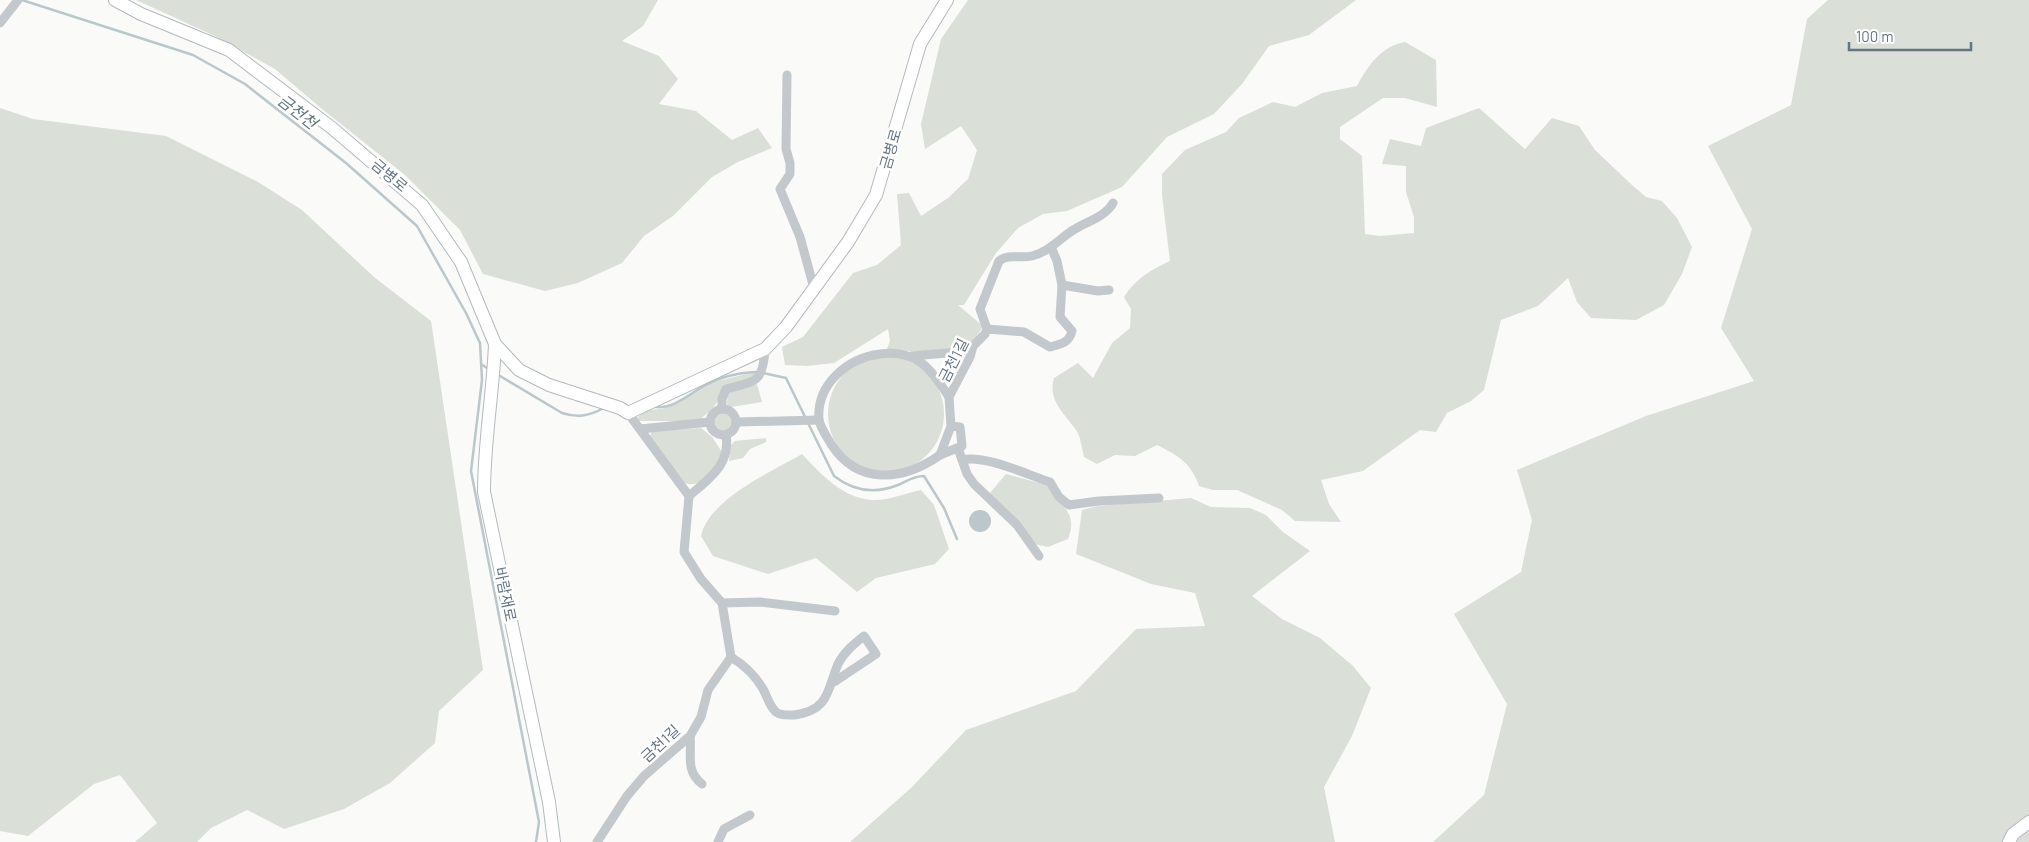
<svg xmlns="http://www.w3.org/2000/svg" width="2029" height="842" font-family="Barlow,'Noto Sans KR',sans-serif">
<rect width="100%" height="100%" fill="#fafaf8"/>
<g fill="#dadfd7">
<polygon points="136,0 658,0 643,26 622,41 659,56 678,79 659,104 696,111 732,140 758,128 772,148 738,162 712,177 673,216 644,236 622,263 578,283 545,291 483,274 460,230 405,175 322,109 275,69 215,36"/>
<path d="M968 0H1356L1309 35 1269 46 1242 84 1214 114 1167 137 1122 187 1067 211 1043 214 1018 228 996 253 964 305H958L983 326C979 334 969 346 961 348 940 353 908 352 887 349L890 341 888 329 834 363 807 366 785 365 782 347 803 337 853 273 877 265 901 245 897 194 909 193 921 216 948 198 968 179 977 150 961 126 925 149 921 124 941 39Z"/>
<polygon points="1828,0 2029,0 2029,842 1433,842 1484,795 1507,704 1454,614 1521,572 1532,520 1517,470 1646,416 1754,381 1721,328 1752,229 1708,146 1791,105 1807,19"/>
<path d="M1405 42 1436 60 1437 107 1405 98H1383L1340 127V139L1362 156 1365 234 1380 236 1414 233V217L1406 192V166L1382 164 1390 139 1421 146 1426 128 1479 108 1525 149 1552 118 1579 126 1595 150 1632 185 1646 197 1662 201 1677 218 1692 247 1682 274 1664 305 1636 320 1591 318 1577 302 1568 278 1538 306 1501 320 1484 390 1471 401 1447 413 1436 432 1420 430 1363 471 1321 480 1329 504 1341 522 1295 521 1282 510 1237 490H1213L1199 486C1191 463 1179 456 1157 445L1135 456 1115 455 1097 464 1084 457C1082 449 1081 440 1078 433 1066 414 1047 402 1054 378L1078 363 1093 378 1112 343 1130 328 1131 309 1124 297C1136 278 1151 270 1170 261L1162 195V174L1185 150 1226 132 1239 118 1273 102 1295 107 1322 93 1357 86C1368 66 1381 46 1405 42Z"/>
<polygon points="0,108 33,119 166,136 258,182 302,210 374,277 431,321 483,670 439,711 435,743 390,783 344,809 284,829 247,810 211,828 197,842 135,842 157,823 120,775 94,784 28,836 0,831"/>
<circle cx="886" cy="414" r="58"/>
<polygon points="755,372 754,380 730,386 711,410 698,421 639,421 637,418 645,410 662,409 679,403 713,382"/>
<polygon points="757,384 762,402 731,407 727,404 728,392"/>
<circle cx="723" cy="422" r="10"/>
<path d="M701 428 712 437 722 452C715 466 704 490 685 483L650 436 652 431Z"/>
<polygon points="766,438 766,442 750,449 743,458 729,461 731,445 735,441"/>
<path d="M802 454C821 474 842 498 872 500 887 501 906 493 921 490L934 505 949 549 935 564 876 578 857 592 816 558 768 574 713 556 701 536C709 499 771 472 802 454Z"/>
<path d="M1006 474 1047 485C1059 506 1079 511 1068 539L1048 547 1034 544 989 494Z"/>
<polygon points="1191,498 1211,507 1250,508 1266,515 1283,532 1310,551 1252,596 1282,619 1320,638 1353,666 1371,688 1352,736 1324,787 1335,842 850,842 911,788 966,730 1076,691 1136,629 1205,626 1195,593 1151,584 1076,554 1082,510 1098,506"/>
</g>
<circle fill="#bbc7cb" cx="980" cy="521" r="11"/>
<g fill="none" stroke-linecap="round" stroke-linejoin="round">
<g stroke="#bbc7cb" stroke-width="2.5">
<polyline points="22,0 193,55 245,84 346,163 417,226 466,313 480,343 482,380 471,471 539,822 536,842"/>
<polyline points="481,364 487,368"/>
<path d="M763 373 786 378 834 476C853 491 875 494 898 485 907 481 914 476 924 476L944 508 957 539"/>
<path d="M500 376 562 413C578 418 588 416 602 409"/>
<path d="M656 407C677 409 694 389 712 382 724 376 744 372 757 372"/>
</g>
<g stroke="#b3babf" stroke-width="14">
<g id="secondary">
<polyline points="115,0 141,14 229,50 332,128 422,205 461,262 495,344 519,370 549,385 620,408 628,413 765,349 786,327 848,242 876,195 920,44 947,0"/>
<path d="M495 344C493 394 484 442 484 492L549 802 554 842"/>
<polyline points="2009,842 2013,834 2029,822"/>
</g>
</g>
<g stroke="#c3c8cc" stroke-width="9">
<polyline points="0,23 18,0"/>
<polyline points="787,75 786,149 790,163 790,174 780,189 800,237 814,288"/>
<polyline points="1062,285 1098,291 1109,290"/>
<path d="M987 329 980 309 999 261C1009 253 1020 259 1032 256 1049 252 1061 237 1075 229 1088 221 1105 217 1113 203"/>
<polyline points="911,356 960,352 973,346"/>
<polyline points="949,397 951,426 940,455 962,446 960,427 951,426"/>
<circle cx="723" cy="422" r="13"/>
<path d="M722 409V399L726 389C756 381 763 383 765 349"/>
<polyline points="737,422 819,420"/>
<polyline points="640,429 710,422"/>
<polyline points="958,448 967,474 974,484 1017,525 1039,556"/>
<path d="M940 455C903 481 858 486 831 444 827 437 820 427 819 420 816 384 848 358 880 354 917 349 931 369 949 397L970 357 973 346 985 334 987 329 1024 332 1050 347C1061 344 1069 343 1072 331L1060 317 1062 285 1057 261 1051 247"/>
<path d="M962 460C984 454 1028 475 1050 482L1059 497 1069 505 1099 501 1159 498"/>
<path d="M689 496C709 479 731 464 726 435"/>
<polyline points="722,603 760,602 835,611"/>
<path d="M731 657C744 665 755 675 763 689 767 696 769 706 776 712 781 716 788 715 794 715 830 710 827 690 838 664 844 652 854 644 864 636L876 654 834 682"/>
<path d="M690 736C692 754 685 771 702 784"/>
<polyline points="597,842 627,796 644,776 690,736 701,717 708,690 731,657 722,603 701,579 684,552 689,496 628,413"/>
<polyline points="718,842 724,829 750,815"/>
</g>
<use href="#secondary" stroke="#fff" stroke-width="12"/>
</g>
<g text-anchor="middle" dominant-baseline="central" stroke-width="5" stroke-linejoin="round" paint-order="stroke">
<g font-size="15" fill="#657683" stroke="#fff">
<text transform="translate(890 149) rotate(-74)">금병로</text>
<text transform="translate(390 175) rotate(40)">금병로</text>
<text transform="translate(953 360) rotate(-63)">금천1길</text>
<text transform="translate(506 594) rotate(78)">바람재로</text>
<text transform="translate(660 743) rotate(-43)">금천1길</text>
</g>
<g font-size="16" font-style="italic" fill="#60757c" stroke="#fff">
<text transform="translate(298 111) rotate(38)">금천천</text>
</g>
</g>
<path d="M1849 42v8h122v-8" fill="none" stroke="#657683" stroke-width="2.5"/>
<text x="1856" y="42" font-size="15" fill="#657683" stroke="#ffffff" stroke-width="4" paint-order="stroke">100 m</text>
</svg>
